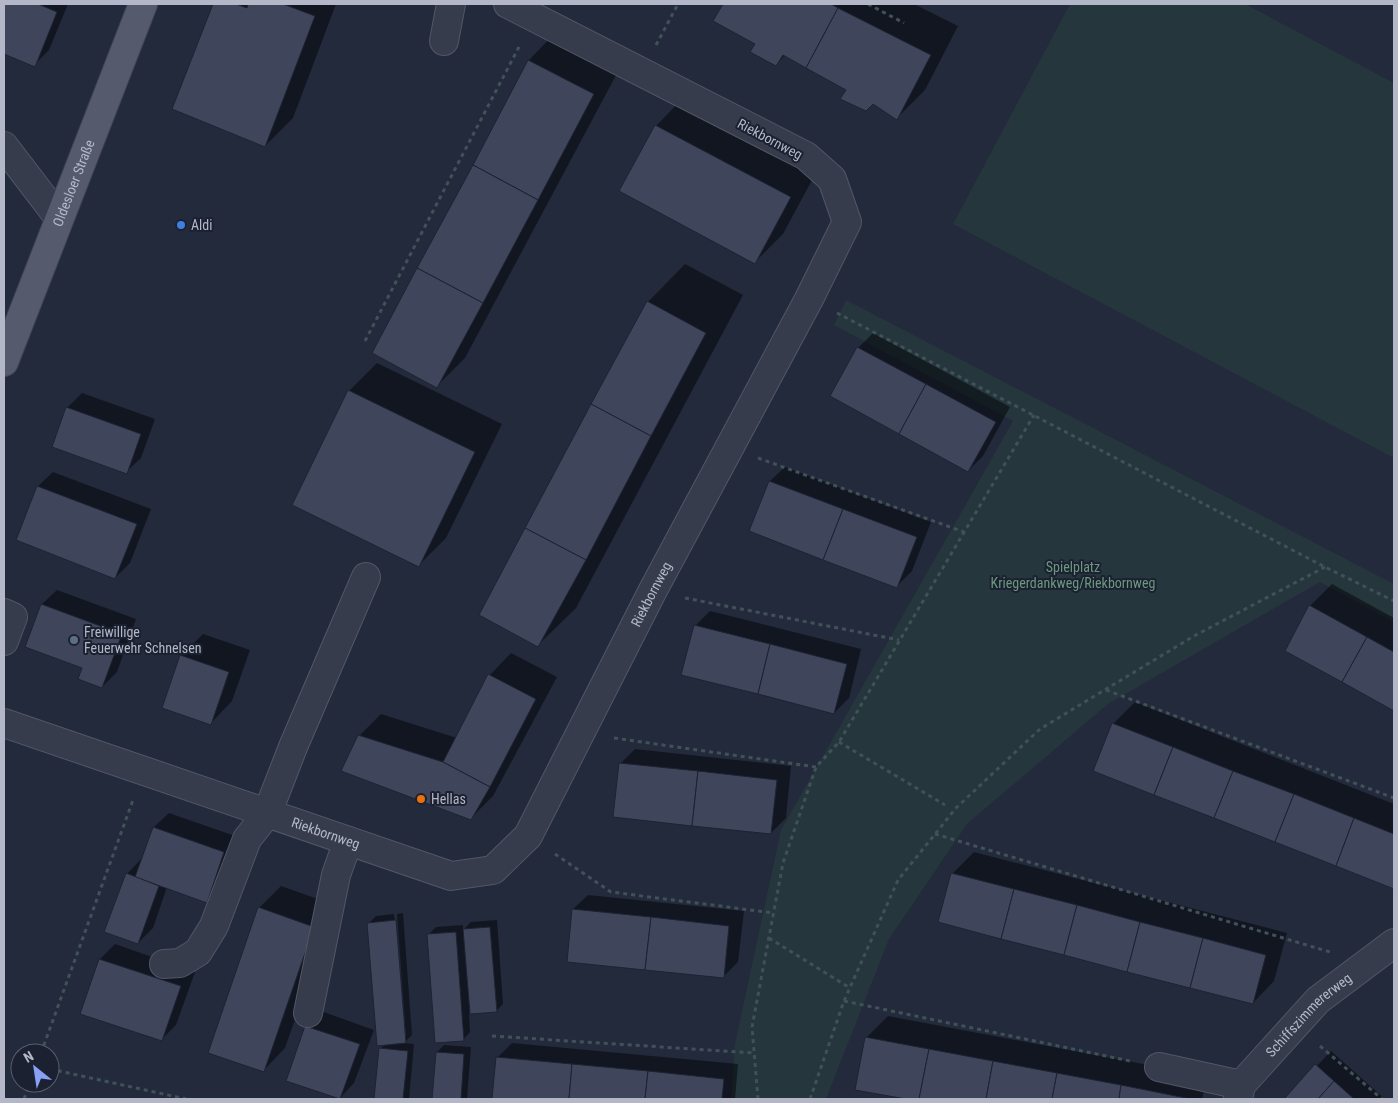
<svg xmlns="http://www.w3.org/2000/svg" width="1398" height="1103" font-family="'Roboto Condensed',sans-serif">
<rect width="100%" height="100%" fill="#232a3c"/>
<g fill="#25363d">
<polygon points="1070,4 1245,4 1394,83 1394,458 953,224"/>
<polygon points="846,300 1394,584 1394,622 1320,582 1108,704 967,824 889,939 826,1099 731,1099 735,1044 781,830 1013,421 834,325"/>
</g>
<g fill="#0007">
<polygon points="4,4 68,4 49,50 34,65 4,52"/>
<polygon points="214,4 336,4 293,118 265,146 173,108"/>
<polygon points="724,4 914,4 958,26 925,90 897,118 873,103 785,55 776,65 756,43 715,21"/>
<polygon points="556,32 621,66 465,358 437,386 529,60"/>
<polygon points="683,98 818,169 783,234 755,262 656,126"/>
<polygon points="685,264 743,295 576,608 538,645 648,302"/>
<polygon points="873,333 1010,407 983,456 968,471 858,348"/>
<polygon points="377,363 502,424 446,538 418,566 293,505 349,391"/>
<polygon points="82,393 155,419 141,458 126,472 67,408"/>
<polygon points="785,467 931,522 912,571 897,586 770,481"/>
<polygon points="53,472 151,509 130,563 115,578 17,540 38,486"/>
<polygon points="1332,584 1394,618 1394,709 1286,651 1310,606"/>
<polygon points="57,590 136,619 117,672 102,687 83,667 27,646 42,604"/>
<polygon points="710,611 861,649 849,698 834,713 695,626"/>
<polygon points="203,634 250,650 232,701 211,723 181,656"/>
<polygon points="511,653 557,677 493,796 471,818 359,736 381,714 457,738 490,675"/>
<polygon points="1135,702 1394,804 1394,888 1095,770 1113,724"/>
<polygon points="635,749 791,766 786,818 771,833 620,764"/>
<polygon points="169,813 238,837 221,886 206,901 167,887 153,928 138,943 127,874 141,859 154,827"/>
<polygon points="974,852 1287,933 1274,981 1253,1003 953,873"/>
<polygon points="281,886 335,905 285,1048 264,1070 259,908"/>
<polygon points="588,895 744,911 738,962 723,977 573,909"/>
<polygon points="403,913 412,1035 404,1043 414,1044 409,1099 375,1099 380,1049 386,1044 369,923 376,916 394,914 404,1037 406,1037 397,914"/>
<polygon points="497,920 503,1004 496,1011 469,1013 470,1032 463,1040 428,935 436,927 463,925 463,930 471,922"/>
<polygon points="115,944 195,972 176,1025 161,1040 82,1013 100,959"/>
<polygon points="321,1011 374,1030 354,1083 340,1098 287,1080 307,1026"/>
<polygon points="888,1016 1207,1076 1202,1099 913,1099 857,1089 866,1038"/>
<polygon points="512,1043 738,1064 735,1099 493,1099 497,1058"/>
<polygon points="444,1045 471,1047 467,1099 433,1099 437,1052"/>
<polygon points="1331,1051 1385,1099 1287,1098"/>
</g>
<g fill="#3f465c" stroke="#1e2333">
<polygon points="4,4 38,4 57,12 35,67 4,54"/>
<polygon points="213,4 236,4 247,8 248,4 283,4 315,16 265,147 172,109"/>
<polygon points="723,4 831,4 838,8 806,68 783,55 776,66 750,52 755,44 713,21"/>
<polygon points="838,8 931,55 897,120 873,104 866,111 840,99 846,90 806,68"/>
<polygon points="528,60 594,94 538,200 473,165"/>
<polygon points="655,125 791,197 755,264 619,191"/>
<polygon points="473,165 538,200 483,303 417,268"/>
<polygon points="417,268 483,303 437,388 372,353"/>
<polygon points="647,301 706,333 651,436 591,404"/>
<polygon points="857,347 926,384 899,434 830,396"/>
<polygon points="926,384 996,422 968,472 899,434"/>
<polygon points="348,390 475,452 419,567 292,505"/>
<polygon points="591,404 651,436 586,560 525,528"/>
<polygon points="66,407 141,434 127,474 52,447"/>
<polygon points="769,481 843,509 823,560 749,531"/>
<polygon points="37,486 137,524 115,579 16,540"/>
<polygon points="843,509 917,537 897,588 823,560"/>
<polygon points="525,528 586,560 538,647 479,615"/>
<polygon points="41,604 122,634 102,688 78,679 82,668 25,647"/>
<polygon points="1309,605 1367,637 1342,682 1285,651"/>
<polygon points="694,625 770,644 758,694 681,675"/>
<polygon points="1367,637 1394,652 1394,711 1342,682"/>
<polygon points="770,644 847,664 834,714 758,694"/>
<polygon points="180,655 229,672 211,725 162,708"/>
<polygon points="488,674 536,699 490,787 443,762"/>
<polygon points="1112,723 1173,747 1154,795 1093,771"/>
<polygon points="358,735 443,762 490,787 471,820 341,771"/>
<polygon points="1173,747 1233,771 1214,818 1154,795"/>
<polygon points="619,763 698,771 692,826 613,817"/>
<polygon points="698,771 777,780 771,834 692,826"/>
<polygon points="1233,771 1294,794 1275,842 1214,818"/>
<polygon points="1294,794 1354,818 1336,866 1275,842"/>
<polygon points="1354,818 1394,834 1394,889 1336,866"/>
<polygon points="153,827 224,852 207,903 135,877"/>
<polygon points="126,873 159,886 138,944 104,932"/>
<polygon points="951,873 1014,889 1001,939 938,922"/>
<polygon points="1014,889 1077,905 1064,955 1001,939"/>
<polygon points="1077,905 1140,922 1127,972 1064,955"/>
<polygon points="258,907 314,927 264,1072 208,1053"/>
<polygon points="572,909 651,917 645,970 567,962"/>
<polygon points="651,917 729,926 724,978 645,970"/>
<polygon points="396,920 406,1043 377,1046 367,923"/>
<polygon points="1140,922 1203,938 1190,988 1127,972"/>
<polygon points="490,927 497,1012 470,1014 463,929"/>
<polygon points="456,932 464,1041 435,1043 427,934"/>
<polygon points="1203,938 1266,955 1253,1004 1190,988"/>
<polygon points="99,959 181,986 162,1041 80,1014"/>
<polygon points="305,1026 360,1044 340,1099 286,1081"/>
<polygon points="865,1037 929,1049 919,1099 906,1099 855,1090"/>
<polygon points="379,1048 408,1051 403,1099 374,1099"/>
<polygon points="929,1049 993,1061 986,1099 919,1099"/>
<polygon points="436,1052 464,1054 461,1099 432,1099"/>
<polygon points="496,1057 572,1064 569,1099 492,1099"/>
<polygon points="993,1061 1057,1073 1052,1099 986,1099"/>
<polygon points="572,1064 648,1071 645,1099 569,1099"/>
<polygon points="1315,1064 1334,1081 1318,1099 1287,1099 1285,1098"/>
<polygon points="648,1071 724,1079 722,1099 645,1099"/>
<polygon points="1057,1073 1121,1085 1119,1099 1052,1099"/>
<polygon points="1334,1081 1353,1098 1352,1099 1318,1099"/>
<polygon points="1121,1085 1186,1098 1185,1099 1119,1099"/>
</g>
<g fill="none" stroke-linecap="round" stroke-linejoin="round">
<g stroke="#525767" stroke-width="30">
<g id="minor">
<polyline points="444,41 451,4"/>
<polyline points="4,146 59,218"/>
<polyline points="4,613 13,617 4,641"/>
<path id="s1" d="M4 723 451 876 493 870 528 836 652 592 809 299 847 222 832 179 806 156 508 4"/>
<polyline points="164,964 180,963 198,952 214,926 247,839 267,814 293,747 366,577"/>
<polyline points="308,1013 336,875 348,841"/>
<polyline points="1159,1067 1241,1085"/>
<path id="s2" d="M1238 1099 1241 1085 1318 1000 1394 943"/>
</g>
</g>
<g stroke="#404555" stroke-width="30">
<g id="major">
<path id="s3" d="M4 362 143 4"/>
</g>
</g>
<g stroke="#405257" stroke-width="3" stroke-dasharray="4 4" stroke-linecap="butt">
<polyline points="868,4 904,23"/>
<polyline points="656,45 678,4"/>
<polyline points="837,313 1325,567 1394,601"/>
<polyline points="365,341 520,45"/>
<polyline points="758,458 964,532"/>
<polyline points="685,598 899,640"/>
<polyline points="1106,690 1394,798"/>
<polyline points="614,738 816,767"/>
<polyline points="839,742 945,805"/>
<polyline points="935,834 1330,952"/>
<polyline points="555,854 611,892 774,913"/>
<polyline points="769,938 850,988"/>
<polyline points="844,1001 1130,1061"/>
<polyline points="492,1036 754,1053"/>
<polyline points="1320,1046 1382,1099"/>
<polyline points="41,1053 133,800"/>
<polyline points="50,1069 186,1099"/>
<polyline points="24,1099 30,1083"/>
<polyline points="758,1099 752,1027 783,863 816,767 839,742 1034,415"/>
<polyline points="810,1099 844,1001 898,880 956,808 1040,729 1194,636 1325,567"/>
</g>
<use href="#minor" stroke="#373c4c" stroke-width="28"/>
<use href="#major" stroke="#555b6d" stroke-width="28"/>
</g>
<circle fill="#3f7fe0" stroke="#1c2131" stroke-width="2" cx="181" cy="225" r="5"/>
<circle fill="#5c6f8a" stroke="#1c2131" stroke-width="2" cx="74" cy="640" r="5"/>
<circle fill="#e8710a" stroke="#1c2131" stroke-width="2" cx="421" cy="799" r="5"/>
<g text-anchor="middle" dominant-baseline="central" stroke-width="4" stroke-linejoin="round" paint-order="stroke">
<g font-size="14" fill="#b3b7c8" stroke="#1c2131">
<text transform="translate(770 139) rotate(28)">Riekbornweg</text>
<text stroke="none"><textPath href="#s3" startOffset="192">Oldesloer Straße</textPath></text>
<text stroke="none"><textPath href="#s1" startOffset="835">Riekbornweg</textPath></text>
<text stroke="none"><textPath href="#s1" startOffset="340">Riekbornweg</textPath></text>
<text stroke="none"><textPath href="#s2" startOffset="112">Schiffszimmererweg</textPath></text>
</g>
<g font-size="14" fill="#b3b7c8" stroke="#1c2131" text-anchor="start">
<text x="191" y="225">Aldi</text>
<text x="84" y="632">Freiwillige<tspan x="84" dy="16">Feuerwehr Schnelsen</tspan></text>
<text x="431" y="799">Hellas</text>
</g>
<g font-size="14" fill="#6a997d" stroke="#1c2131">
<text x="1073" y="567">Spielplatz<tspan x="1073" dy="16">Kriegerdankweg/Riekbornweg</tspan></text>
</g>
</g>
<rect width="1398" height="1103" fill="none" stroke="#b3b7c8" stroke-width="10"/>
<g transform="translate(35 1068) rotate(330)"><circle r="24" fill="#1c2131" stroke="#585d6d"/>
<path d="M0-4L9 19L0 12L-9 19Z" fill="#89a0f7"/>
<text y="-8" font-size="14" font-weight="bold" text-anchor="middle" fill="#b3b7c8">N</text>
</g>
</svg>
